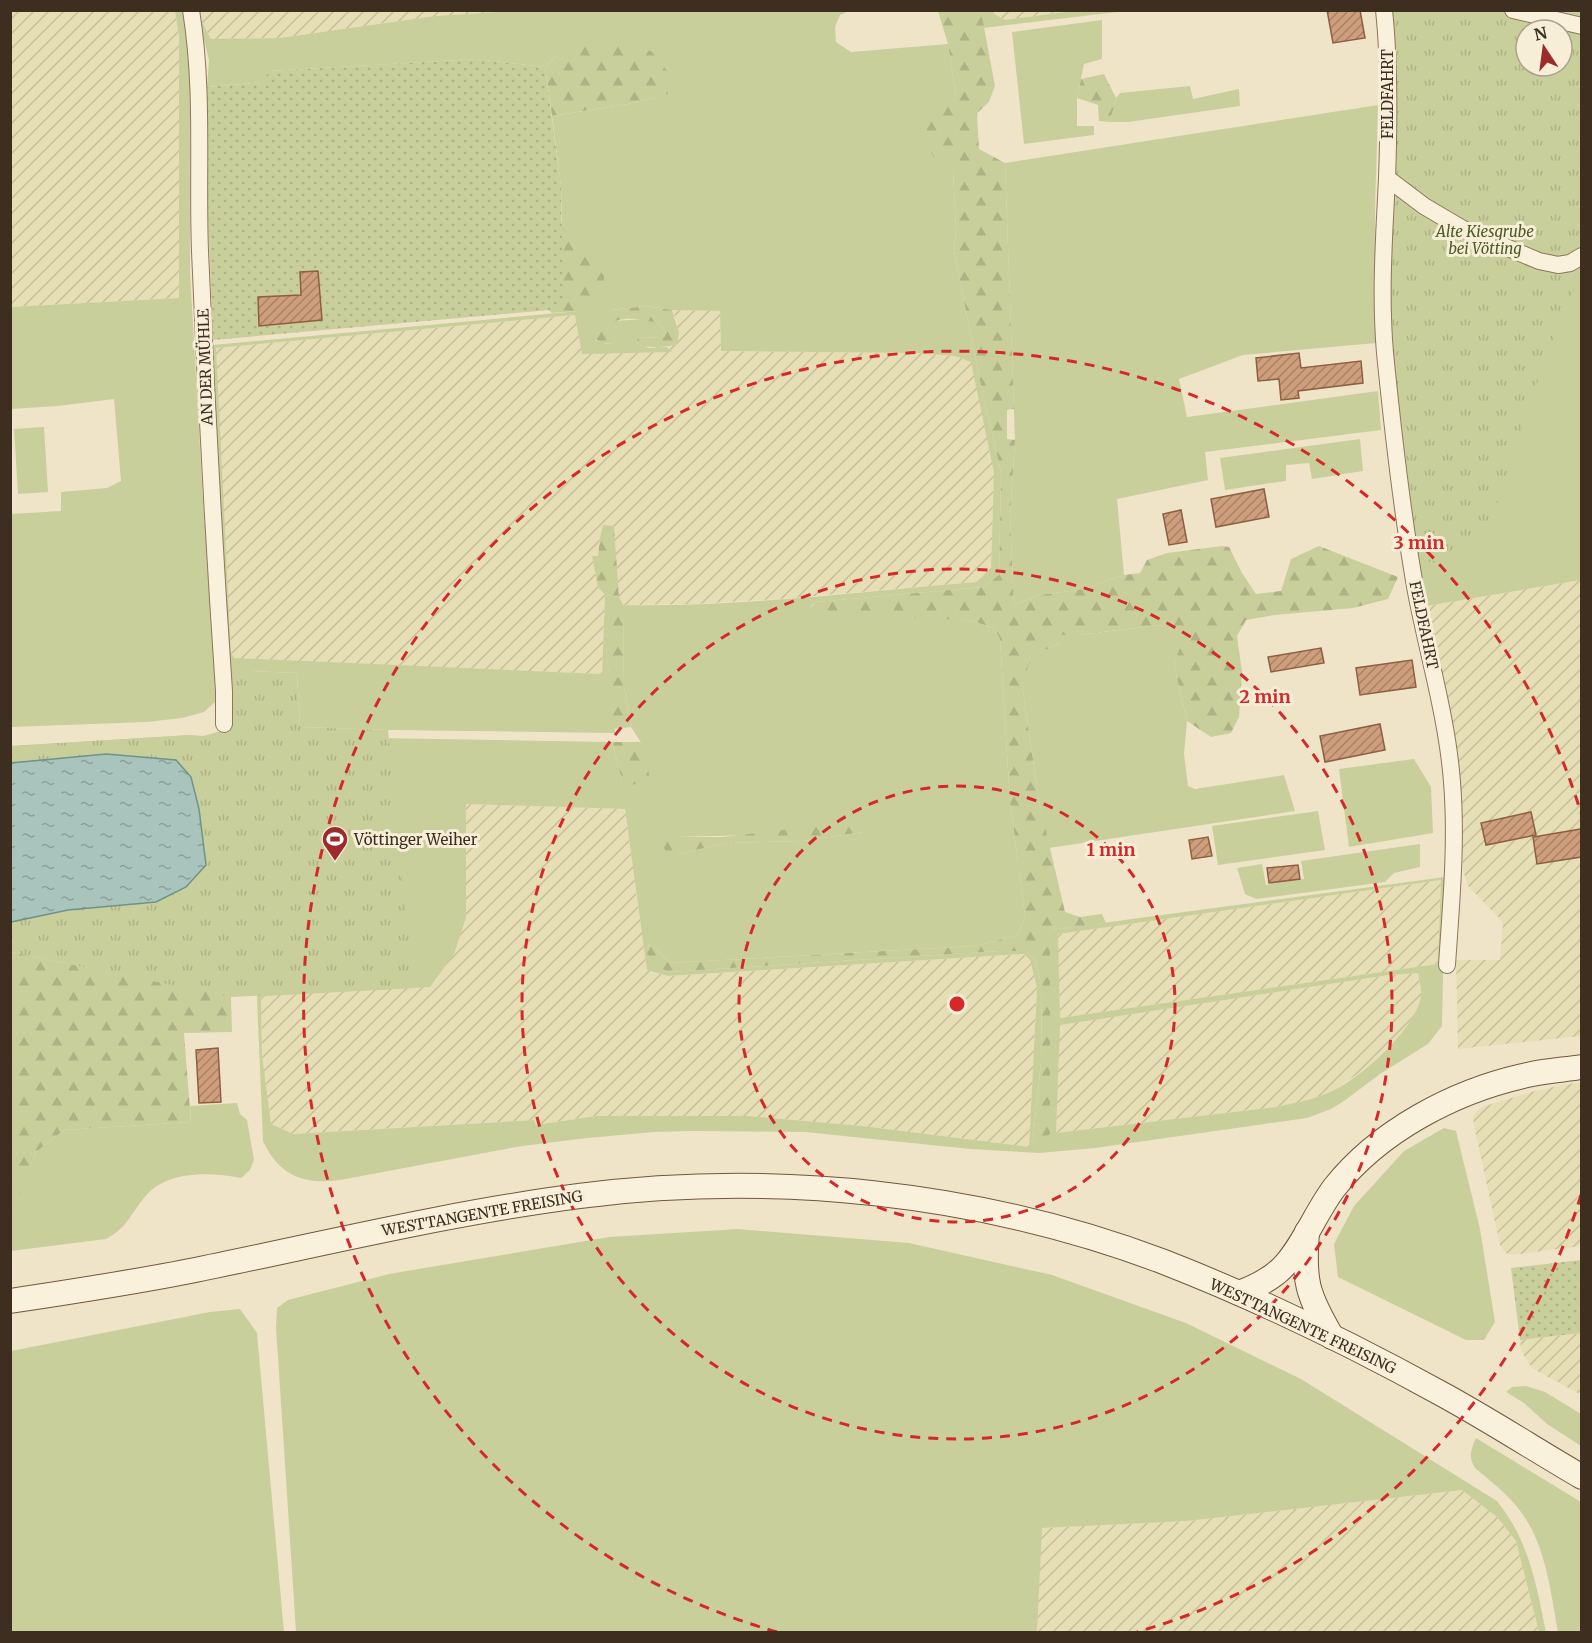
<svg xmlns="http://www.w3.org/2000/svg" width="1592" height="1643" font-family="Merriweather,serif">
<defs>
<pattern id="farmland-furrows" width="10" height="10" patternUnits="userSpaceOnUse" patternTransform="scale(1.5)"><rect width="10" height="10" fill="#e6deb5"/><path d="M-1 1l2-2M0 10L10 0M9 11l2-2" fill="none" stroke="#c6bf9b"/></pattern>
<pattern id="forest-firs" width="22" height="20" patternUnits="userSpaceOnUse" patternTransform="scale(1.5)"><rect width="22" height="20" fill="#c9cf9b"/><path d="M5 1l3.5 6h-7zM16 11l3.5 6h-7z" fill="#aeb285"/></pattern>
<pattern id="park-tufts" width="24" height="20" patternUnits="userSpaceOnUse" patternTransform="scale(1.5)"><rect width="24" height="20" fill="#c9cf9b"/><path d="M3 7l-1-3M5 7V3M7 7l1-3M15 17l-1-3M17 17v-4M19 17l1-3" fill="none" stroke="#aeb285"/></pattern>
<pattern id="garden-dots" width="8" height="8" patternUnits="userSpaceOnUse" patternTransform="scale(1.5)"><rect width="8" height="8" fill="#c9cf9b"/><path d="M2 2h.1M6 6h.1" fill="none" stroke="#aeb285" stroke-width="1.8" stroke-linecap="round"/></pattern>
<pattern id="water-ripples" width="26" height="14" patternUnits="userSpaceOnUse" patternTransform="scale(1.5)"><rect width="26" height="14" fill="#a9c4bc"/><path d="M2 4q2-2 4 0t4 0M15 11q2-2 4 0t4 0" fill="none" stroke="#8ba098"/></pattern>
<pattern id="building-hatch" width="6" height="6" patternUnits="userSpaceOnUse" patternTransform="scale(1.5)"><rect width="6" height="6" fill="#cf9f7d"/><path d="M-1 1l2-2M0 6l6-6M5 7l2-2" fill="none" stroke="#a98266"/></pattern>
</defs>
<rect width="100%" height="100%" fill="#f0e4c8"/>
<g fill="url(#farmland-furrows)">
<polygon points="11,11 175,11 179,36 180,298 11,307"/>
<polygon points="200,11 513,11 435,16 280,38 211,39 202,22"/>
<polygon points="993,11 1072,11 1005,20 993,13"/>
<polygon points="672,310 720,311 721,351 918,353 955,356 972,362 994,473 991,570 976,582 792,598 697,604 623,605 619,597 614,526 600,538 598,557 592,556 598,587 605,595 602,674 234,659 231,653 224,531 215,348 575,315 671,351 667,347 677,344 677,322"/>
<polygon points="1581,580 1581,1036 1458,1049 1456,960 1500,960 1503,922 1468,886 1463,870 1458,773 1426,606"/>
<polygon points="466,804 625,809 647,970 668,976 1024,954 1030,960 1037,987 1029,1147 862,1126 747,1116 596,1116 536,1125 533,1120 293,1134 271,1124 262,1055 261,999"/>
<polygon points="1441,880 1438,964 1060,1018 1057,934"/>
<polygon points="1418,973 1422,995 1415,1015 1396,1041 1369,1066 1333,1091 1309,1101 1277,1107 1056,1133 1059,1025 1389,975"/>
<polygon points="1581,1083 1581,1246 1520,1254 1511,1255 1506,1253 1500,1245 1475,1130 1473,1118 1475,1113 1482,1107 1531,1092 1566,1084"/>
<polygon points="1581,1333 1581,1395 1532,1368 1521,1351 1520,1340"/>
<polygon points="1462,1490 1497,1517 1516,1541 1539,1632 1037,1632 1041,1528 1187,1521"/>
</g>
<g fill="#c9cf9b" fill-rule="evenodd">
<path d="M851 10 840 15 835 27 836 42 851 52 948 44 956 97 931 118 934 157 953 169 956 229 954 251 980 381 1001 472 999 575 983 587 816 602 810 607 969 620 994 628 1000 639 1010 801 1025 916 1018 935 975 946 670 963 653 946 647 945 648 960 668 972 999 951H1026L1035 960 1042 987 1041 1062 1033 1139 1040 1141 1050 1134V930L1445 877 1442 1026 1428 1044 1380 1074 1344 1101 1331 1109 1307 1118 1095 1148 1040 1153 970 1149 805 1132 694 1131 654 1132 587 1138 522 1146 340 1180C304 1185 279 1176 263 1141L256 975 322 737 612 742 622 780 644 747 631 727 624 686 623 611 605 636 615 733 388 730 300 727 297 673 251 671 232 719 218 490 213 345 579 311 575 241 562 221 561 186 552 116 628 104 667 94 557 55 545 67 476 59 269 71 264 82 207 87 209 60 197 11H200L202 22 211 39 280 38 435 16 513 11ZM647 306 672 310 720 311 721 351 918 353 955 356 971 362 994 473 991 570 976 582C859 592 741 607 623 605L619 597 605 595 602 674 234 658 231 653 216 348 575 315 582 354 672 352 667 347 649 348 638 345 637 339 643 337 660 338 666 333 660 324 644 319 613 321 606 327 607 333 621 342 606 344 595 340 611 310ZM466 804 625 809 647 970 668 976 1024 954 1030 960 1037 988 1029 1147 862 1126 747 1116H596L536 1125 534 1120 293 1134 271 1124 262 1055 261 999 266 996 430 987 454 954 466 917ZM863 832 802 841 725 843 679 854 676 837ZM1441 880 1438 964 1060 1018 1058 934ZM1418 973C1419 980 1422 989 1421 996 1416 1029 1360 1079 1330 1092 1313 1100 1295 1103 1277 1107L1056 1133 1060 1025 1389 975Z"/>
<polygon points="175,11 184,11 190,57 190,272 203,500 218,694 215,702 204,712 182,718 147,722 11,727 11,514 61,511 61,492 107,488 121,481 114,399 58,406 11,409 11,307 179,298 179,36"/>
<polygon points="981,11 993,11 993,13 1005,20 1072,11 1126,11 983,28"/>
<polygon points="1102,20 1102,59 1084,64 1077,98 1077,126 1094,126 1094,135 1024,144 1012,32"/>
<polygon points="1190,86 1193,99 1239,89 1240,106 1128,122 1110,122 1116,98 1120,93"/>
<polygon points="1378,105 1375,209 1376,343 1243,355 1179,379 1187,417 1378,391 1381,430 1205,452 1208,480 1117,499 1124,575 1084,589 1040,595 1014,605 1010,517 1015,440 1005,163"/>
<polygon points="1581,264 1581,580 1426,606 1406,505 1567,274"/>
<polygon points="44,427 48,492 18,494 14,429"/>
<polygon points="1360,439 1363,471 1312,479 1309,463 1286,465 1286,481 1225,490 1220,458"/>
<polygon points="1160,625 1185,635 1174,665 1187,721 1184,754 1188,786 1195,789 1284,775 1295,811 1049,848 1039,801 1022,684 1028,664 1045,650 1059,644 1055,635 1078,635"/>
<polygon points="1414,759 1431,787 1433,833 1349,847 1339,769"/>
<polygon points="1318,811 1325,850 1218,865 1212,826"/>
<polygon points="1420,844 1420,867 1394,873 1385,882 1256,899 1245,894 1237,868 1262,864 1266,885 1304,879 1301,861"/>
<path d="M237 1103 240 1114 247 1120 254 1160 250 1170 241 1178C210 1172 166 1170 144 1198 130 1215 127 1228 106 1239L11 1251 10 1217 36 1152 64 1130 191 1122 190 1106Z"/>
<polygon points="1444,1128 1456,1131 1480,1229 1495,1322 1484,1340 1466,1340 1338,1277 1334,1244 1354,1206 1404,1151"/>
<path d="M738 1229 909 1243 1052 1275 1186 1323 1301 1379 1497 1501C1529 1541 1536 1583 1546 1632H1539L1516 1541 1497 1517 1462 1490 1187 1521 1042 1528 1037 1632H296L276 1327 277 1308 288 1300 389 1274 609 1237Z"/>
<polygon points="240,1309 257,1333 284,1632 11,1632 11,1351 210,1312"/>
<polygon points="1526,1386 1545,1392 1581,1414 1581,1446 1547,1424 1524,1403 1506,1392 1512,1387"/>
<path d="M1476 1438 1581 1502V1632H1558C1552 1598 1546 1551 1527 1521 1514 1499 1494 1484 1475 1468 1468 1457 1471 1449 1476 1438Z"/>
</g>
<g fill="url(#forest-firs)">
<polygon points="938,11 981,11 995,86 989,102 977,113 979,149 1005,163 1014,409 1007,410 1007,439 1015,440 1010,517 1014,605 1040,595 1084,589 1124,575 1140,573 1147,560 1167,553 1222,546 1229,547 1242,573 1256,594 1281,591 1291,559 1319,546 1398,577 1388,599 1353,608 1275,615 1246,620 1237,636 1242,672 1239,717 1231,733 1211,737 1187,721 1174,665 1184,635 1160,625 1078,635 1056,635 1059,644 1045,650 1029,664 1022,684 1039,801 1065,912 1080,917 1102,914 1106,923 1050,930 1050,1134 1040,1142 1033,1139 1041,1062 1042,987 1035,960 1026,951 999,951 668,972 648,961 646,945 653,946 670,963 975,946 1018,935 1025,916 1010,801 1000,639 994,628 969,620 823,614 810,608 816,602 983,587 999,575 1001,472 980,381 954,251 956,229 953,170 934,157 924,139 930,118 956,97 948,44"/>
<polygon points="598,41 651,51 673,78 668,94 628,104 552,116 545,67 557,55"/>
<polygon points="1104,74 1116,98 1110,122 1099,121 1098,105 1077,98 1081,79"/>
<polygon points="562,221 604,276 604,298 579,311 552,313 542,304 558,230"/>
<path d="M647 306 672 310 679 333 677 344C664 348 652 348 638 345L637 339 643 337 660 338 666 333 660 324C643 319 620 314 606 327L607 333H620L624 339 622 342C606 344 599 346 590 332L594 319 611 310Z"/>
<polygon points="603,525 614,526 619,597 605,595 598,587 592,556 598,556 600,538"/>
<polygon points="610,606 623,610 624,686 631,727 614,729 605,636"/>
<polygon points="191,735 226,996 231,997 232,1032 184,1033 191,1122 64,1130 36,1152 11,1217 11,952 219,994 11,746"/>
<polygon points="612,742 641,742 644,747 650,780 632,785 622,780"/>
<polygon points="834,824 859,824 865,827 863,832 802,841 725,843 679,854 666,852 663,846 667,840 676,837 722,837"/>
</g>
<g fill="url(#park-tufts)" fill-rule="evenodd">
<path d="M1391 11H1581V271L1557 328 1535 389 1502 492 1489 521 1471 546 1445 564 1422 561 1402 462 1389 334 1387 254 1397 67ZM1526 30H1562V66H1526Z"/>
<polygon points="251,671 297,673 300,727 388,730 414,988 231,997 11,952 11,746 191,735 203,736 221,731 228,672"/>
</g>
<g fill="url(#garden-dots)">
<polygon points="476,59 545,67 561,186 563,301 550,310 213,340 208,219 207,87 263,82 269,71"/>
<polygon points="1581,1260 1581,1333 1520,1340 1511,1268"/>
</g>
<polygon fill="url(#water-ripples)" stroke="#6f938a" stroke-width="1.5" points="106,754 176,760 191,777 199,809 206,865 186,887 156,902 68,910 11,922 11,763"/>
<g fill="url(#building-hatch)" stroke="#8d5f41" stroke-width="1.5">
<polygon points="1327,10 1360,10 1365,38 1333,43"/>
<polygon points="318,271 322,320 259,326 258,297 301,295 300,272"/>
<polygon points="1299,353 1301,368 1361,361 1363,383 1298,391 1299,398 1281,400 1279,379 1258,381 1256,358"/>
<polygon points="1264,489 1269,517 1216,527 1211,499"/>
<polygon points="1181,510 1187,542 1169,545 1163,514"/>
<polygon points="1321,648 1324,663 1271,672 1268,657"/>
<polygon points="1412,660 1416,687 1360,695 1356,668"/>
<polygon points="1380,724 1385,750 1325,762 1320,736"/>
<polygon points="1531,812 1536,835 1486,845 1481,823"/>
<polygon points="1581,829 1581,857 1537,864 1533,837"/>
<polygon points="1208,837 1212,856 1192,859 1189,840"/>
<polygon points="1298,865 1300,879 1269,883 1267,868"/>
<polygon points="218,1048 221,1102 199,1103 196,1050"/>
</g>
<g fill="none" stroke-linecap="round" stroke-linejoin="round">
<g stroke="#8d765c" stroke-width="18">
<g id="minor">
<path d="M191 10C204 90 197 170 200 251 206 398 214 544 224 691V724"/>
<path d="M1384 10C1390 66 1389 123 1387 179 1384 237 1380 295 1385 353 1393 433 1402 513 1416 592 1428 655 1447 717 1452 782 1457 843 1451 904 1447 965"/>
<polyline points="1513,10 1582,26"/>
<polyline points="1387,178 1424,206 1463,229 1539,261 1558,265 1570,263 1582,256"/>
</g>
</g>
<g stroke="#6f573f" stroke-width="26">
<g id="secondary">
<path d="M1307 1232C1303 1281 1307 1294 1332 1337"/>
<path d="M1239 1293C1255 1287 1270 1280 1282 1268 1302 1248 1316 1212 1334 1188 1379 1131 1453 1092 1523 1076 1542 1071 1562 1070 1582 1067"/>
<path d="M10 1301C70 1292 130 1283 190 1271 319 1245 448 1213 579 1196 773 1171 980 1192 1164 1262 1259 1299 1351 1344 1440 1393 1488 1419 1534 1449 1582 1477"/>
</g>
</g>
<use href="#minor" stroke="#faf1dc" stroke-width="16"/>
<use href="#secondary" stroke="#faf1dc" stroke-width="24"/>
</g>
<g fill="none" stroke="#d62828" stroke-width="3" stroke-dasharray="10 8">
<circle cx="957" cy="1004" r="218"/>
<circle cx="957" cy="1004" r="435"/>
<path d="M1581 1195A653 653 0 0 1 1137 1632M777 1632A653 653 0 1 1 1581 813"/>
</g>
<defs>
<g id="stadium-pin" transform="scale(1.35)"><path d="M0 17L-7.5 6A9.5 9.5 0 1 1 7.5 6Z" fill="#9e2a2b" stroke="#f7eed8"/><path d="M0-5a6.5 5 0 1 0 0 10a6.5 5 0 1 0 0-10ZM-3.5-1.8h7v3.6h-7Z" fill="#fff"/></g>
</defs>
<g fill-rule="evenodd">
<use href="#stadium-pin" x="335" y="839"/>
</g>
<g text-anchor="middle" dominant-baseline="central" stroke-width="6" stroke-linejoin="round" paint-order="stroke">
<g font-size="15" fill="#3d2e20" stroke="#f7eed8">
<text transform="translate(1387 94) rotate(-90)">FELDFAHRT</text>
<text transform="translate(205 367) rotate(-92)">AN DER MÜHLE</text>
<text transform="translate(1424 625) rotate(78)">FELDFAHRT</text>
<text transform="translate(482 1213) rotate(-10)">WESTTANGENTE FREISING</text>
<text transform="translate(1303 1326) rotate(25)">WESTTANGENTE FREISING</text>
</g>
<g font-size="15" font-style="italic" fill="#4d5a26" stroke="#f7eed8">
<text x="1485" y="231">Alte Kiesgrube<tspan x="1485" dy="17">bei Vötting</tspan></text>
</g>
<g font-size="15" fill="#3d2e20" stroke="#f7eed8" text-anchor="start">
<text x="354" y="839">Vöttinger Weiher</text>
</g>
</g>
<circle cx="957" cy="1004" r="9" fill="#d62828" stroke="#f7eed8" stroke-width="3"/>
<g font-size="18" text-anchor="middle" font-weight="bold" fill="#d62828" stroke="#f7eed8" stroke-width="6" stroke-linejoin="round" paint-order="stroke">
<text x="1419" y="549">3 min</text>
<text x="1265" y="703">2 min</text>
<text x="1111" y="856">1 min</text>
</g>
<rect width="1592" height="1643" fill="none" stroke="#3d2e20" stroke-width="24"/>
<g transform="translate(1544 48) rotate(347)"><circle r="28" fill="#f7eed8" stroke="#ada18e" stroke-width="1.5"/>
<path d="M0-4.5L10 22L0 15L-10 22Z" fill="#9e2a2b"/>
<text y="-9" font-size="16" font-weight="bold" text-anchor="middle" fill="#3d2e20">N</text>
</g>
</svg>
